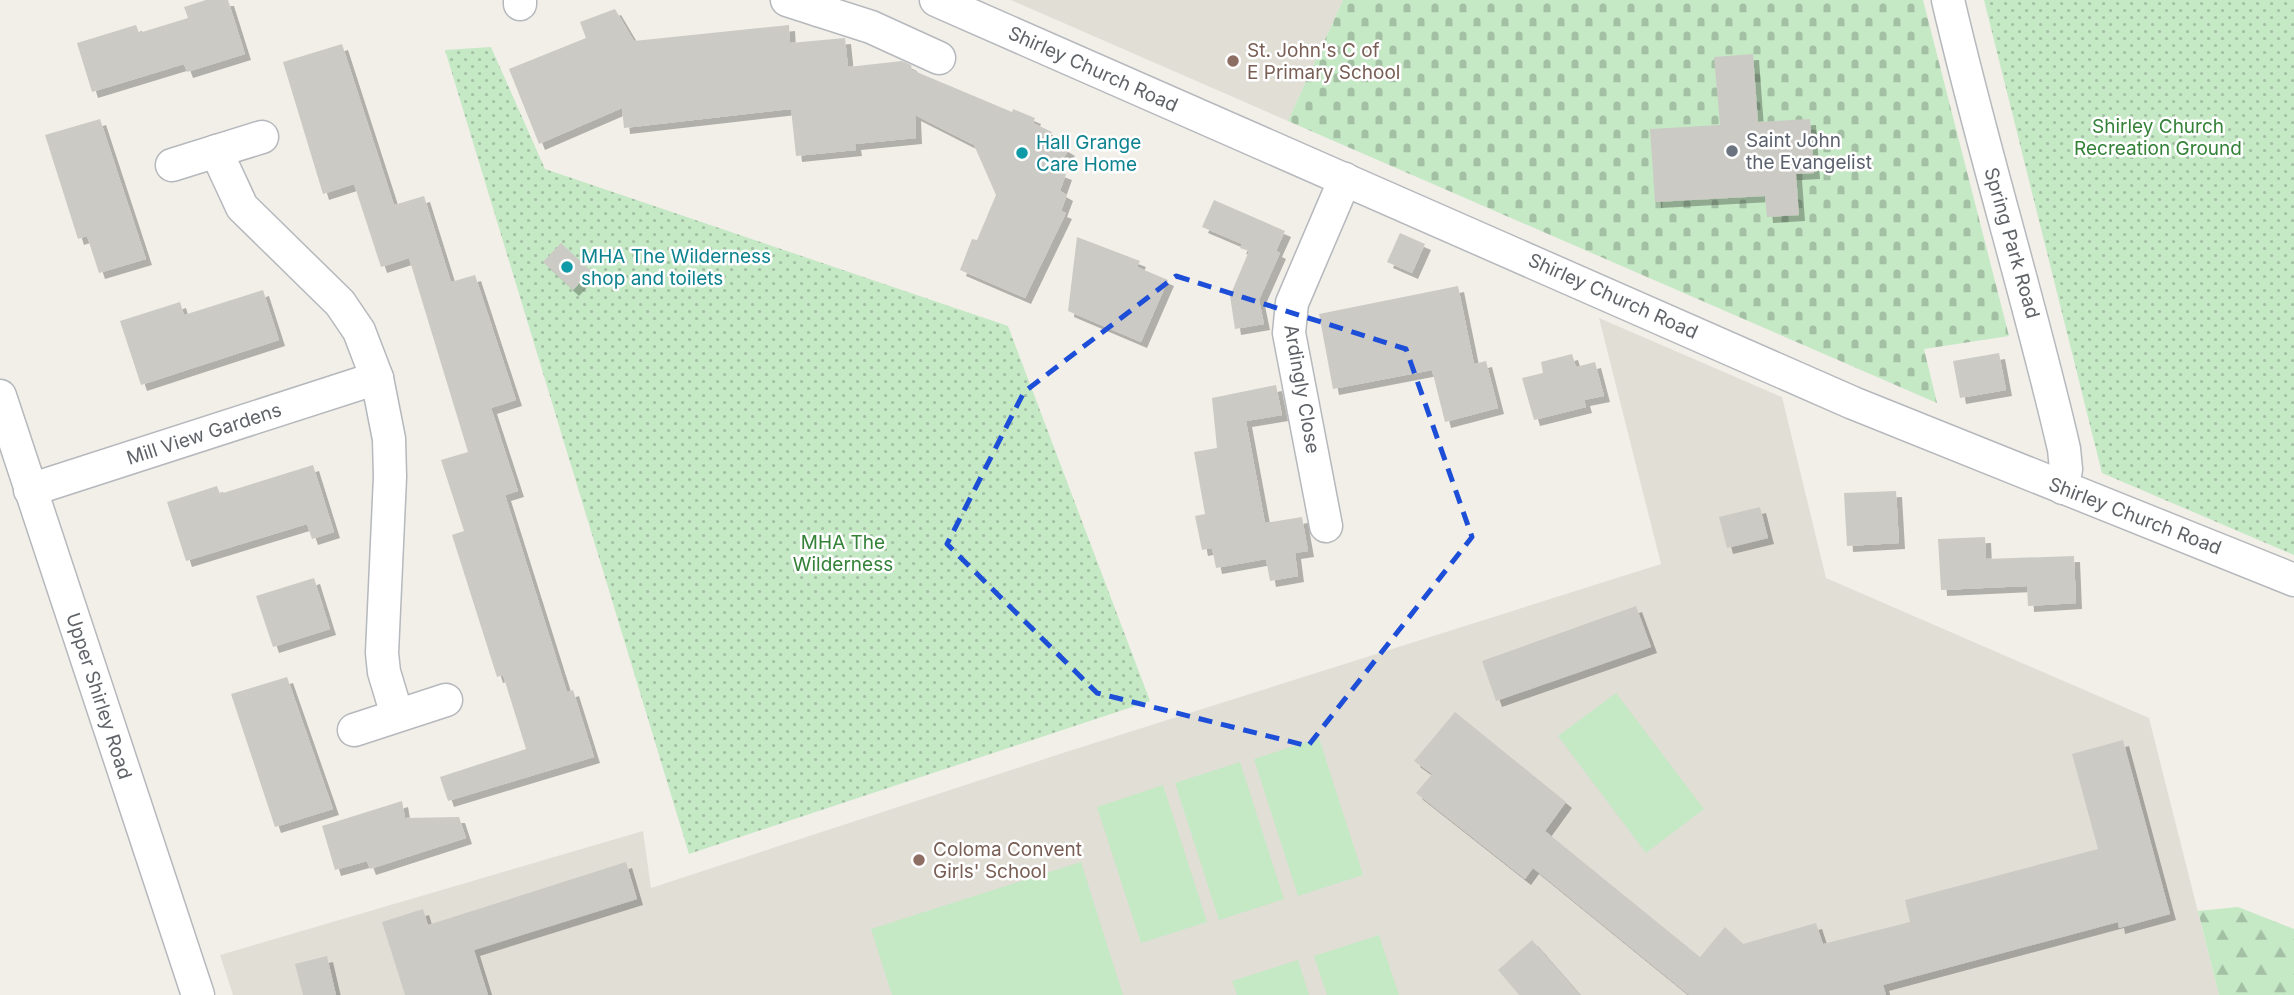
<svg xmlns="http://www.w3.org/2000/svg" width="2294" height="995" font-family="Inter,sans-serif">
<defs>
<pattern id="forest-firs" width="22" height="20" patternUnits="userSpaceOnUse" patternTransform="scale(1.75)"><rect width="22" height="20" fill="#c5e8c5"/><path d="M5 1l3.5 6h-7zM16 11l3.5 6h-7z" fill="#a3c0a4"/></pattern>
<pattern id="cemetery-stones" width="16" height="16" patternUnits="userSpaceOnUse" patternTransform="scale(1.75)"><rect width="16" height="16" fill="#c5e8c5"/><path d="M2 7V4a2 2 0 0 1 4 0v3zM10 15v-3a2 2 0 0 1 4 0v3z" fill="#a3c0a4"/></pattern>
<pattern id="park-dots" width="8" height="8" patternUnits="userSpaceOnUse" patternTransform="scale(1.75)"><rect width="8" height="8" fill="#c5e8c5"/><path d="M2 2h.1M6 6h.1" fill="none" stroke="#a3c0a4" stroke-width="1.8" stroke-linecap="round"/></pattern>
<filter id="shadow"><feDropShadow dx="6" dy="6" stdDeviation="0" flood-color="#0004"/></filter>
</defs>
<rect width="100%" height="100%" fill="#f1efe8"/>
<g fill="#e1ded6">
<polygon points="1011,0 1343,0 1288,121"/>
<polygon points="1599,318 1782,397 1826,578 2149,718 2219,995 233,995 220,955 643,831 651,888 1066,752 1661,564"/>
</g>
<g fill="#c5e8c5">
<polygon points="1616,693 1704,809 1646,853 1558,736"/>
<polygon points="1319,738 1363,875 1298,896 1254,759"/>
<polygon points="1240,762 1284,899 1219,920 1175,783"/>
<polygon points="1163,785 1207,922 1141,943 1097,807"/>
<polygon points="1081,862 1123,995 892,995 871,929"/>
<polygon points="1379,935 1399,995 1327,995 1314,956"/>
<polygon points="1298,960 1309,995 1237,995 1232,981"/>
</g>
<polygon fill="url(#forest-firs)" points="2238,907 2294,929 2294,995 2219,995 2198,911"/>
<polygon fill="url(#cemetery-stones)" points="1343,0 1923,0 2009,336 1924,349 1937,403 1288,121"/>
<g fill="url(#park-dots)">
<polygon points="1984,0 2294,0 2294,555 2102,473"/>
<polygon points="491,47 545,169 1008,326 1150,701 689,854 445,50"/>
</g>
<g fill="#cccac5" filter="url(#shadow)">
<polygon points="206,0 228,0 245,54 187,72 184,64 92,92 77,43 136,25 139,33 188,18 184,7"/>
<polygon points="615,9 634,41 789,25 790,43 845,38 848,67 902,61 911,65 912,70 1012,112 1013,109 1035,118 1033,123 1052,132 1049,138 1069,150 1055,170 1066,174 1060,191 1067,195 1061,211 1066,213 1025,298 960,270 972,239 977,240 996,195 974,145 915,115 916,138 855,144 856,150 796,156 791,109 624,128 622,108 539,144 509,69 586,38 580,22"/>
<polygon points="342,44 394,205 424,196 451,282 475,275 516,400 491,408 518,491 505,495 567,692 573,690 594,757 448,801 440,777 526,749 503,675 497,677 452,535 464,531 441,460 468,452 409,258 381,267 354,184 323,194 283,62"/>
<polygon points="1753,54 1758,122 1810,119 1814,173 1796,174 1799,215 1767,217 1765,196 1655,202 1650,129 1720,125 1714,57"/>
<polygon points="100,119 146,259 99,273 87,236 78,239 45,135"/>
<polygon points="1214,200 1285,231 1276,251 1280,253 1259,300 1264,324 1235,329 1230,296 1249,251 1240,248 1242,244 1202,227"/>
<polygon points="1400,233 1425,244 1412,273 1387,262"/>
<polygon points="1077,237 1140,261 1137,267 1168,280 1141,342 1068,311"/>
<polygon points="561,243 591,271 573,290 543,262"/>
<polygon points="1458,286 1474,364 1486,361 1498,408 1445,422 1432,370 1333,389 1319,314"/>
<polygon points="263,290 279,340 141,385 120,321 180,302 184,315"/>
<polygon points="1999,353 2006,390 1960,398 1953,361"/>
<polygon points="1572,354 1576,367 1595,362 1604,396 1584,400 1586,407 1534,420 1522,378 1543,373 1541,362"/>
<polygon points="1276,385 1282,415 1246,421 1265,523 1302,517 1308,551 1295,553 1298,576 1270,581 1266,559 1216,568 1212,548 1202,550 1195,516 1205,514 1194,452 1217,448 1212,398"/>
<polygon points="313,465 334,532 312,539 307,524 186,561 167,502 217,486 220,494"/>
<polygon points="1896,491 1899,543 1847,546 1844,493"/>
<polygon points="1760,507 1768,538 1727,548 1719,517"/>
<polygon points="1985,537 1986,559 2074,556 2076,603 2028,606 2027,586 1941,590 1938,539"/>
<polygon points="314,578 330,629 273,647 256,596"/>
<polygon points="1636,606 1651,647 1496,701 1482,661"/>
<polygon points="287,677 333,809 275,827 231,694"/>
<polygon points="1455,712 1566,802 1545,831 1700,957 1725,927 1743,944 1816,923 1823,944 1910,922 1905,900 2098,849 2072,754 2123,740 2170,914 2119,928 2118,922 1883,985 1886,995 1689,995 1533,868 1525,879 1416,793 1432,774 1414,761"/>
<polygon points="402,801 405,818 459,817 466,838 370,869 367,861 335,870 322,826"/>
<polygon points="626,862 637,899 474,950 488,995 405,995 382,922 423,909 428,925"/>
<polygon points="1532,940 1580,995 1519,995 1498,970"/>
<polygon points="327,956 336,995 303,995 295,964"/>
</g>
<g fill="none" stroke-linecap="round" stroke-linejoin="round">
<g stroke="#b5b8bc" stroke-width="35">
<g id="minor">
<polyline points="520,0 520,4"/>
<polyline points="787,0 818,10 822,0"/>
<polyline points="936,0 1853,403 2294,580"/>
<path d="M1948 0C1983 151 2029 298 2064 449L2066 469 2063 488"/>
<polyline points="818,10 871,27 939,58"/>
<polyline points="216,151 242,207 340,303 359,331 377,378 389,439 390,477 382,653 384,672 397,715"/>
<polyline points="172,165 262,137"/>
<polyline points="0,396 198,995"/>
<polyline points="30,490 377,378"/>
<polyline points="1326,526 1289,333 1292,303 1345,179"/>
<polyline points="354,730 446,700"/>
</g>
</g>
<use href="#minor" stroke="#fff" stroke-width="32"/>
</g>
<path fill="none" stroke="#1d4ed8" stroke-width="5" stroke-dasharray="14 9" stroke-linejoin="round" d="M1176 276 1406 349 1472 537 1308 746 1097 693 947 544 1024 392Z"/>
<g fill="#8d6e63" stroke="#fff" stroke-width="2.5">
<circle cx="1233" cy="61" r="7"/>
<circle cx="919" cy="860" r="7"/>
</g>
<circle fill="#6b7280" stroke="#fff" stroke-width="2.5" cx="1732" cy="151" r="7"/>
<g fill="#0f9aa8" stroke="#fff" stroke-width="2.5">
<circle cx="1022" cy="153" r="7"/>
<circle cx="567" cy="267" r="7"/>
</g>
<g text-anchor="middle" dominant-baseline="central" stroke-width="5" stroke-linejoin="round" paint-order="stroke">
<g font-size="19" fill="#785e54" stroke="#fff" text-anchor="start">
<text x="1247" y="50">St. John's C of<tspan x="1247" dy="22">E Primary School</tspan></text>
<text x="933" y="849">Coloma Convent<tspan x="933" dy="22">Girls' School</tspan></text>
</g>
<g font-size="19" fill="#5f6368" stroke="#fff">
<text transform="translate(1093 69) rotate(24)">Shirley Church Road</text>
<text transform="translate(2012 243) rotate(74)">Spring Park Road</text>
<text transform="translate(1613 296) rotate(24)">Shirley Church Road</text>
<text transform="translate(1302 389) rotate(80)">Ardingly Close</text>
<text transform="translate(204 434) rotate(-18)">Mill View Gardens</text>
<text transform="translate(2135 516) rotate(21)">Shirley Church Road</text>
<text transform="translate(99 696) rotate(72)">Upper Shirley Road</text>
</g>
<g font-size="19" fill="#348238" stroke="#fff">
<text x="2158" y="126">Shirley Church<tspan x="2158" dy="22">Recreation Ground</tspan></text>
<text x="843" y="542">MHA The<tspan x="843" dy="22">Wilderness</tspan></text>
</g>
<g font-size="19" fill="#5b616d" stroke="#fff" text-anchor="start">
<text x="1746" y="140">Saint John<tspan x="1746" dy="22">the Evangelist</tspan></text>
</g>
<g font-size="19" fill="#0d838f" stroke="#fff" text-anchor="start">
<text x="1036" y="142">Hall Grange<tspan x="1036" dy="22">Care Home</tspan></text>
<text x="581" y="256">MHA The Wilderness<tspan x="581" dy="22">shop and toilets</tspan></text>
</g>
</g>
</svg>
